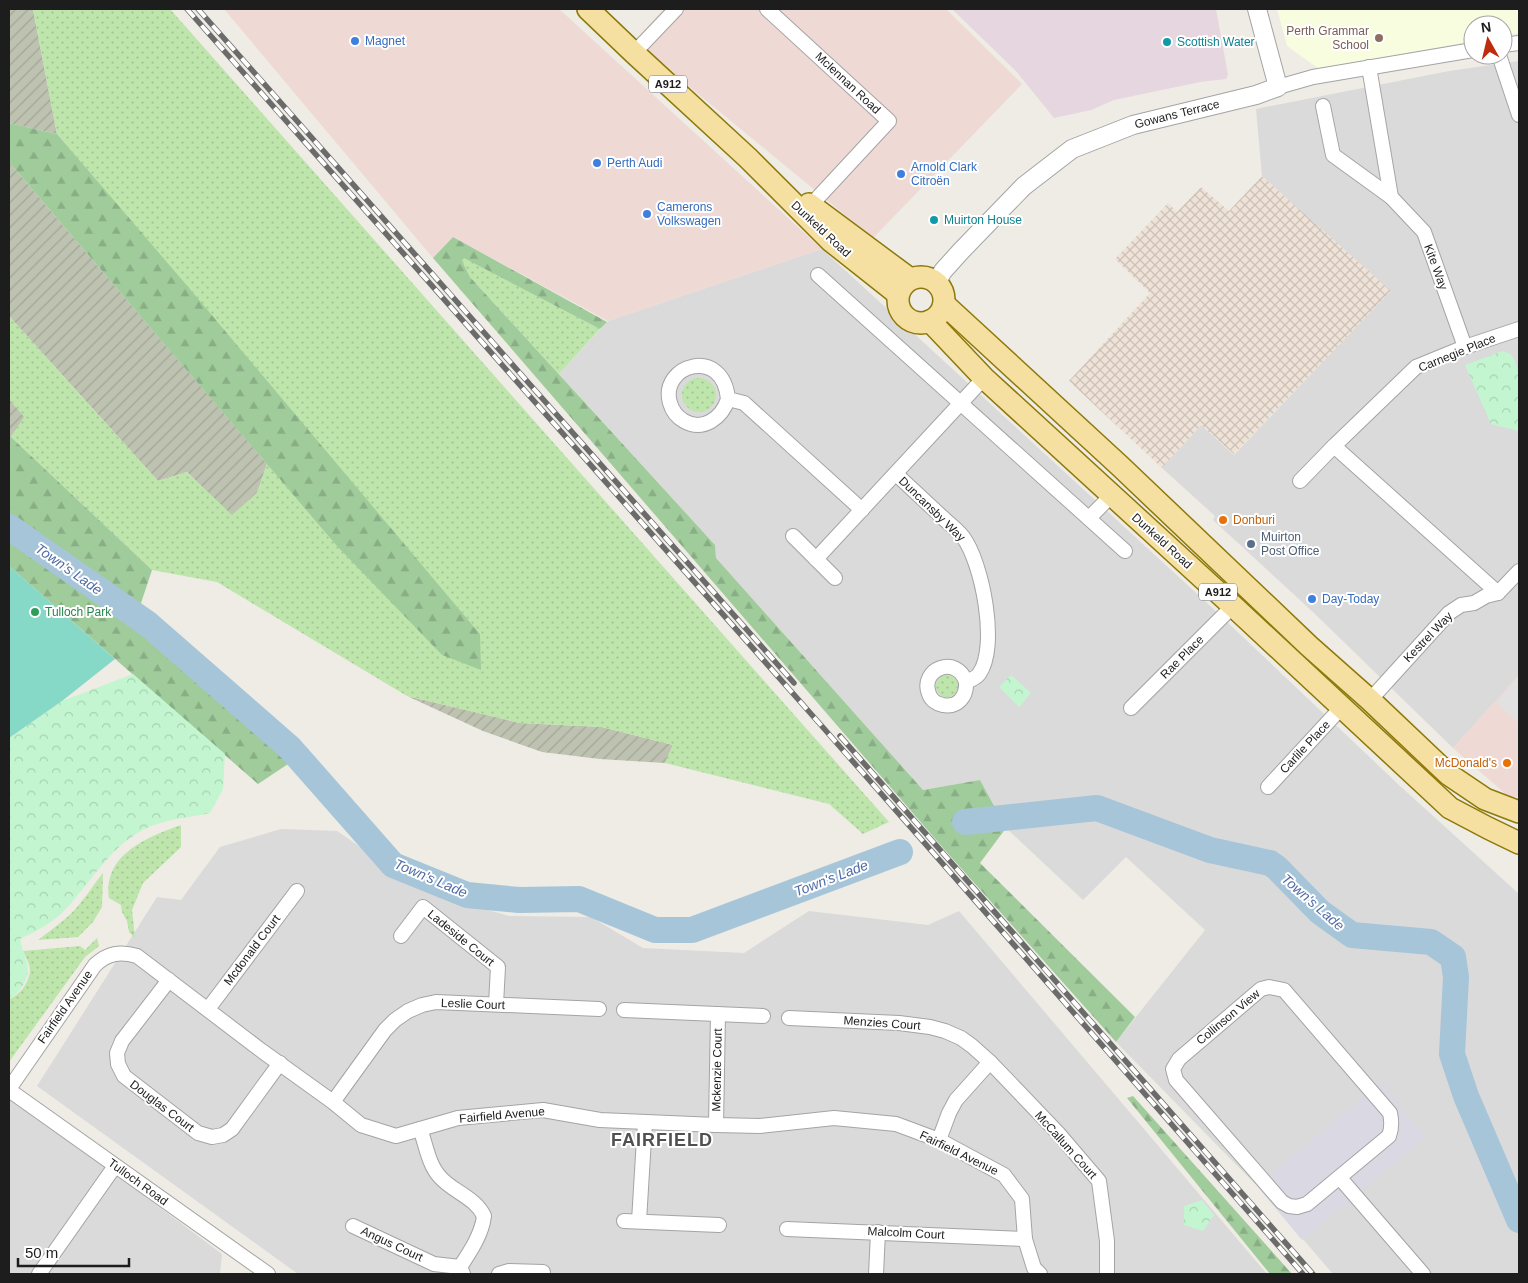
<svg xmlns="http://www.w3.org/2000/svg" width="1528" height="1283" font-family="Arial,sans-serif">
<defs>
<pattern id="military-cross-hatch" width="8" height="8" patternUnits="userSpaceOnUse" patternTransform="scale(1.25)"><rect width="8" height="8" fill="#efe2d7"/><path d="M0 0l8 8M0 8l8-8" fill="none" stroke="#ccc1b8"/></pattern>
<pattern id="construction-furrows" width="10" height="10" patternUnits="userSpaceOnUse" patternTransform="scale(1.25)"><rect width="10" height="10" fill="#bec2b0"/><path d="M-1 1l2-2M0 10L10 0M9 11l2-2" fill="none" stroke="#a3a697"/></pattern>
<pattern id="grass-dots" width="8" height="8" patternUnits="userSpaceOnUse" patternTransform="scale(1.25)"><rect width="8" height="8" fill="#bee5ac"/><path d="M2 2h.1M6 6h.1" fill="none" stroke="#a3c494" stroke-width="1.8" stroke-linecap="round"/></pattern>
<pattern id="forest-firs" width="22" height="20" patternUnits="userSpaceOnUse" patternTransform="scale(1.25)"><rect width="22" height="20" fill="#a0cb9b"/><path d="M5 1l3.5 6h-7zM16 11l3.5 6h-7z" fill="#89ae85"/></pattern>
<pattern id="park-crowns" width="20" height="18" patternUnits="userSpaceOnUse" patternTransform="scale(1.25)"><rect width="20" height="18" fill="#c3f6d0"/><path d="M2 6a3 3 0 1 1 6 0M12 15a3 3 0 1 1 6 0" fill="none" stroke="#a7d2b2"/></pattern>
</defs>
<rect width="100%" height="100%" fill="#eeece4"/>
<g fill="#dbdada">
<polygon points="1519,61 1519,675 1453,748 1314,613 1213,520 1215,516 1162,468 1201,425 1234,455 1390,291 1262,176 1256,109 1449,71"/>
<polygon points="822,249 1207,603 1399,785 1519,894 1519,1274 1333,1274 1257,1186 1116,1042 1205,930 1126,857 1083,900 1006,828 980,780 923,790 716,558 715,545 559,374 608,321"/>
<polygon points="281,829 337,831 426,892 509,916 591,917 643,948 744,953 809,911 928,925 959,911 1267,1274 298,1274 37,1086 157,897 181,900 220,847"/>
<polygon points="9,1098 27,1108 222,1254 220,1274 9,1274"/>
</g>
<g fill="#eed9d4">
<polygon points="224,9 559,9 822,249 608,321 453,237 433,258"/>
<polygon points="664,9 946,9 1022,84 873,238 634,41"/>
<polygon points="1519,675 1519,797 1508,796 1453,748"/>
</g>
<polygon fill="#e6d6e0" points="952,9 1216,9 1228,75 1226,79 1200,82 1114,100 1091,110 1054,118 1016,71"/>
<polygon fill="#f7fdde" points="1277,9 1519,9 1519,33 1503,36 1503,25 1473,25 1473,41 1319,69 1287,46"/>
<polygon fill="url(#military-cross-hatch)" points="1262,176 1391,291 1234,454 1201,425 1162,468 1069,381 1150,293 1115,259 1168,203 1177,212 1201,187 1229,211"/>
<g fill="url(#construction-furrows)">
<polygon points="9,9 33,9 57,134 9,123"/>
<polygon points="9,162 267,464 257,493 232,516 187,472 158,481 9,316"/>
<polygon points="9,399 25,417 11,437 9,436"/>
<polygon points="407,696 520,723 602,727 673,745 665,763 600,759 542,752 483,731"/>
</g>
<g fill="url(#grass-dots)">
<polygon points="33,9 170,9 889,822 863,834 829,804 665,763 673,745 602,727 520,723 407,696 217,582 152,570 11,437 24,417 9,399 9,316 158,481 187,472 232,515 257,493 267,464 442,655 480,634 57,134"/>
<polygon points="464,257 600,329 559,374 470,277 462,261"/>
<circle cx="699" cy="395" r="17"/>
<circle cx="947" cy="686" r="11"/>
<path d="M181 825V847L143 883 132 910 135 938 129 932 127 921 122 912 121 905 109 898C103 854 148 837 181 825Z"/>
<path d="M103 873 102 907 93 922 78 937 38 940C54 928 70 917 82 901 90 892 95 882 103 873Z"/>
<path d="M97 938 99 946 85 957 9 1062V999C19 996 29 983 30 971 30 964 26 957 23 951L80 946 85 950Z"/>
</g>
<g fill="url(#forest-firs)">
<polygon points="9,123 57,134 189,288 480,634 481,670 442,655 337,546 9,162"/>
<polygon points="453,237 607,322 600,329 464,258 462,261 470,277 715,545 716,558 923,790 980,780 1006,828 980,863 1135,1017 1116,1042 943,848 433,258"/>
<polygon points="9,436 11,437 152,570 135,621 309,750 258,784 9,566"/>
<polygon points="1133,1096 1292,1274 1270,1274 1127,1098"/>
</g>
<g fill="url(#park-crowns)">
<path d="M1503 351C1505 352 1508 353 1510 354 1523 364 1519 415 1519 431L1491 424 1465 365Z"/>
<path d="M133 674 225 754 223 789 210 813C188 818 163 819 143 830 108 848 89 886 62 913 50 924 35 932 20 939 24 960 35 968 21 988 17 994 15 996 9 998V738L62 701Z"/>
<polygon points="1011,675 1031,693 1019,707 999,687"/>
<polygon points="1202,1200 1214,1215 1203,1231 1184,1225 1184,1206"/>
</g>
<polygon fill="#86d8c7" points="9,566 115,659 62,701 9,738"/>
<polygon fill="#e1e1e1" points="1519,676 1519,724 1496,703"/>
<polygon fill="#dad8e3" points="1380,1083 1426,1137 1302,1240 1257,1186"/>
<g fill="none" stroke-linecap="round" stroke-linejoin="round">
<g stroke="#a7c5d9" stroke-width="26">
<polyline points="9,527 148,624 290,748 393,865 467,895 519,900 579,899 655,930 692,930 900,852"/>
<polyline points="965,822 1097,808 1210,850 1270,863 1277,868 1320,912 1352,935 1431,942 1453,957 1456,977 1452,1054 1466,1096 1519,1220"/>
</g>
<g stroke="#a4a4a4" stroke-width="16">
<g id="minor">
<polyline points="767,9 889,121 811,205"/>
<polyline points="1503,45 1519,43"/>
<polyline points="634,53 676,9"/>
<polyline points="1499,55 1519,115"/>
<polyline points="1369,67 1391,197 1424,232 1465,347"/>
<polyline points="1278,87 1313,77 1473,50"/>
<polyline points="1323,106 1333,155 1391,197"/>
<polyline points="818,275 1125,551"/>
<path d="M728 399C722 418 703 432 684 421 677 417 672 410 670 403 659 365 723 345 728 399L744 403 862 510"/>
<path d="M896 474C911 488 926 502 941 516 948 523 957 529 963 537 982 562 999 647 979 674 976 678 971 680 966 682 967 696 958 708 943 705 937 704 931 700 929 694 919 669 957 654 966 682"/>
<polyline points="1300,481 1334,446"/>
<polyline points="1089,518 1112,495"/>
<polyline points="793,536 835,578"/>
<polyline points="816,559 984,378"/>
<polyline points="1498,593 1334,446 1416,367 1465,347 1519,329"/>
<polyline points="1370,700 1449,613 1461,605 1474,603 1486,596 1498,593 1519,571"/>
<polyline points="1131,708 1233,606"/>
<polyline points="1268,787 1341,708"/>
<polyline points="401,936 423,907 498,967 496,1004"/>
<polyline points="169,980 122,1041 117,1053 118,1064 124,1076 198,1133 212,1137 223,1135 232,1129 280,1063"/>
<path d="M1269 987 1284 990 1390 1113C1392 1122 1392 1128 1389 1136L1307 1204 1297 1207 1289 1206 1282 1202 1176 1080 1173 1069 1179 1059 1261 989Z"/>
<polyline points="208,1009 297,891"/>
<polyline points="624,1010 763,1016"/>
<polyline points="789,1018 899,1023 930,1027 945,1031 961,1038 972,1046 990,1062 956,1100 949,1113 939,1140"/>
<polyline points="990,1062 1058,1133 1099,1181 1107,1241 1107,1274"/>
<path d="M9 1089 95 965C108 953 120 951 137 956L262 1051 333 1102 361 1125 396 1136 458 1118 543 1110 600 1120 716 1125 760 1126 834 1118 896 1124 939 1140 1004 1175 1022 1199 1025 1239 1034 1268 1040 1274"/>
<polyline points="9,1090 268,1274"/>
<polyline points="333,1102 385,1030 395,1020 408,1011 422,1005 436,1002 599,1009"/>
<polyline points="716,1125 718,1014"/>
<path d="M420 1129C426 1144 428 1164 440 1177 453 1192 475 1197 484 1216 482 1234 470 1252 460 1267"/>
<polyline points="1340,1178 1423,1274"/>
<polyline points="624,1221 719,1225"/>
<polyline points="639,1221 645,1122"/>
<polyline points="353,1226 434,1264 460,1267 463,1274"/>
<polyline points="787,1229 1025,1239"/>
<polyline points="39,1274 115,1166"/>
<polyline points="499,1274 509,1271 543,1272"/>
<polyline points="876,1274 878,1232"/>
</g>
</g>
<g stroke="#a4a4a4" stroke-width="20">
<polyline id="tertiary" points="936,283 943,271 961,251 1024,186 1072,149 1133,125 1256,95 1278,87 1257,9"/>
</g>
<g stroke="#8d7909" stroke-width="24">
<g id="primary">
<polyline points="588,9 634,53 748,158 831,241 898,294"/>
<polyline points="809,204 910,279"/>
<circle cx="921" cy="300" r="23"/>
<polyline points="944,304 1120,466 1309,646 1370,700 1448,774 1485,799 1519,812"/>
<polyline points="930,321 984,378 1233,606 1450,808 1488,828 1519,843"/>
</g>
</g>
<use href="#minor" stroke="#fff" stroke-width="14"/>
<use href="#tertiary" stroke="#fff" stroke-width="18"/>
<use href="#primary" stroke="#f6e0a1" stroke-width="21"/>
<g stroke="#6b6b6b" stroke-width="5.5">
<g id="rail">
<polyline points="187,9 820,724 1303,1274"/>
<polyline points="198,9 794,683"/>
<polyline points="840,736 1313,1274"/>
</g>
</g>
<use href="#rail" stroke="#fff" stroke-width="4" stroke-dasharray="11" stroke-linecap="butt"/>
</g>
<circle fill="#8d6e63" stroke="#fff" stroke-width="2" cx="1379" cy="38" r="5"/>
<g fill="#3f7fe0" stroke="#fff" stroke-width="2">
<circle cx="355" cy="41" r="5"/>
<circle cx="597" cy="163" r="5"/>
<circle cx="901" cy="174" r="5"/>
<circle cx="647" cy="214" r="5"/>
<circle cx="1312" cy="599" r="5"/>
</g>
<g fill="#0f9aa8" stroke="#fff" stroke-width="2">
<circle cx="1167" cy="42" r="5"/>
<circle cx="934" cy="220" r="5"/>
</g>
<g fill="#e8710a" stroke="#fff" stroke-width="2">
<circle cx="1223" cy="520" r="5"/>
<circle cx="1507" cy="763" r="5"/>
</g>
<circle fill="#5c6f8a" stroke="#fff" stroke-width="2" cx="1251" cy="544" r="5"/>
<circle fill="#2e9e5b" stroke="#fff" stroke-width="2" cx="35" cy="612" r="5"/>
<g text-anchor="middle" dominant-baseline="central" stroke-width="4" stroke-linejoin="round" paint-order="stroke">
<g fill="#fff" stroke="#616161" stroke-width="1">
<rect x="649" y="75.5" width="38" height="17" rx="4"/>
<rect x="1199" y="583.5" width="38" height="17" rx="4"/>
</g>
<g font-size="11" font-weight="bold" fill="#1d1d1d">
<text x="668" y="84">A912</text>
<text x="1218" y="592">A912</text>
</g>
<g font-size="12" fill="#785e54" stroke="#fff" text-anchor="end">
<text x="1369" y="31">Perth Grammar<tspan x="1369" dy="14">School</tspan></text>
</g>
<g font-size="12" fill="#366cbe" stroke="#fff" text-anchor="start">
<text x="365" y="41">Magnet</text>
<text x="607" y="163">Perth Audi</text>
<text x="911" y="167">Arnold Clark<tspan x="911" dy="14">Citroën</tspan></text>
<text x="657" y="207">Camerons<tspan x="657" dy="14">Volkswagen</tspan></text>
<text x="1322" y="599">Day-Today</text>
</g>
<g font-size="12" fill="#0d838f" stroke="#fff" text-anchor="start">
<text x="1177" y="42">Scottish Water</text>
<text x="944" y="220">Muirton House</text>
</g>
<g font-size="12" fill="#1d1d1d" stroke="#fff">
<text transform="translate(848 83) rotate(43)">Mclennan Road</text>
<text transform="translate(1177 114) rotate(-14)">Gowans Terrace</text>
<text transform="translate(821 229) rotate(43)">Dunkeld Road</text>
<text transform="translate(1436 267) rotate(70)">Kite Way</text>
<text transform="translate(1457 353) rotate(-22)">Carnegie Place</text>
<text transform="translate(932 509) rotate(44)">Duncansby Way</text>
<text transform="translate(1162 541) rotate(42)">Dunkeld Road</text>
<text transform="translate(1428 637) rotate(-46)">Kestrel Way</text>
<text transform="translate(1182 657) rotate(-45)">Rae Place</text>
<text transform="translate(1305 747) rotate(-47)">Carlile Place</text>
<text transform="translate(461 938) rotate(39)">Ladeside Court</text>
<text transform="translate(252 950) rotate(-53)">Mcdonald Court</text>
<text transform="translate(473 1004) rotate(2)">Leslie Court</text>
<text transform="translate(65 1007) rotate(-55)">Fairfield Avenue</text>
<text transform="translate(1228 1017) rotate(-40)">Collinson View</text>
<text transform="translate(882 1023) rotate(4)">Menzies Court</text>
<text transform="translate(717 1070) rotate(-89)">Mckenzie Court</text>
<text transform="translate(162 1106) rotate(37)">Douglas Court</text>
<text transform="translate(502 1115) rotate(-5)">Fairfield Avenue</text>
<text transform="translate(1066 1145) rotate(48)">McCallum Court</text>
<text transform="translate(959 1153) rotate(26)">Fairfield Avenue</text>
<text transform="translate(138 1182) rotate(36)">Tulloch Road</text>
<text transform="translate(906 1233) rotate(3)">Malcolm Court</text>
<text transform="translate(392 1244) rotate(25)">Angus Court</text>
</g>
<g font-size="12" fill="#c56008" stroke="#fff" text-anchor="start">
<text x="1233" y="520">Donburi</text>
<text x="1497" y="763" text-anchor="end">McDonald's</text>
</g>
<g font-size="12" fill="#4e5e75" stroke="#fff" text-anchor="start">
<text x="1261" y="537">Muirton<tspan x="1261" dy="14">Post Office</tspan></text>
</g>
<g font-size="12" fill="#27864d" stroke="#fff" text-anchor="start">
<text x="45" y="612">Tulloch Park</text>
</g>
<g font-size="14" font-style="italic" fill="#506ca6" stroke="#fff">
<text transform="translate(69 569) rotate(35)">Town's Lade</text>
<text transform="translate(431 878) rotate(23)">Town's Lade</text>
<text transform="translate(831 878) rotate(-21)">Town's Lade</text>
<text transform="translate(1313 902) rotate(41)">Town's Lade</text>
</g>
<g font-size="18" font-weight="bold" letter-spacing="1" fill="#505050" stroke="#fff">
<text x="662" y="1140">FAIRFIELD</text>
</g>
</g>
<rect width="1528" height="1283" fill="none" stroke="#1d1d1d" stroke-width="20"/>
<g transform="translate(1488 40) rotate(352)"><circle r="24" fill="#ffffff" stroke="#a5a5a5"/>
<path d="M0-4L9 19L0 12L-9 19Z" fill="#be2c0d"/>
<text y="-8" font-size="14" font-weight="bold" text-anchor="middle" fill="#1d1d1d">N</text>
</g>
<path d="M18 1258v8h111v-8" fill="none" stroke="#1d1d1d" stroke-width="2.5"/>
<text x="25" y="1258" font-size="15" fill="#1d1d1d" stroke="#ffffff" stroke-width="4" paint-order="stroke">50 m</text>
</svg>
